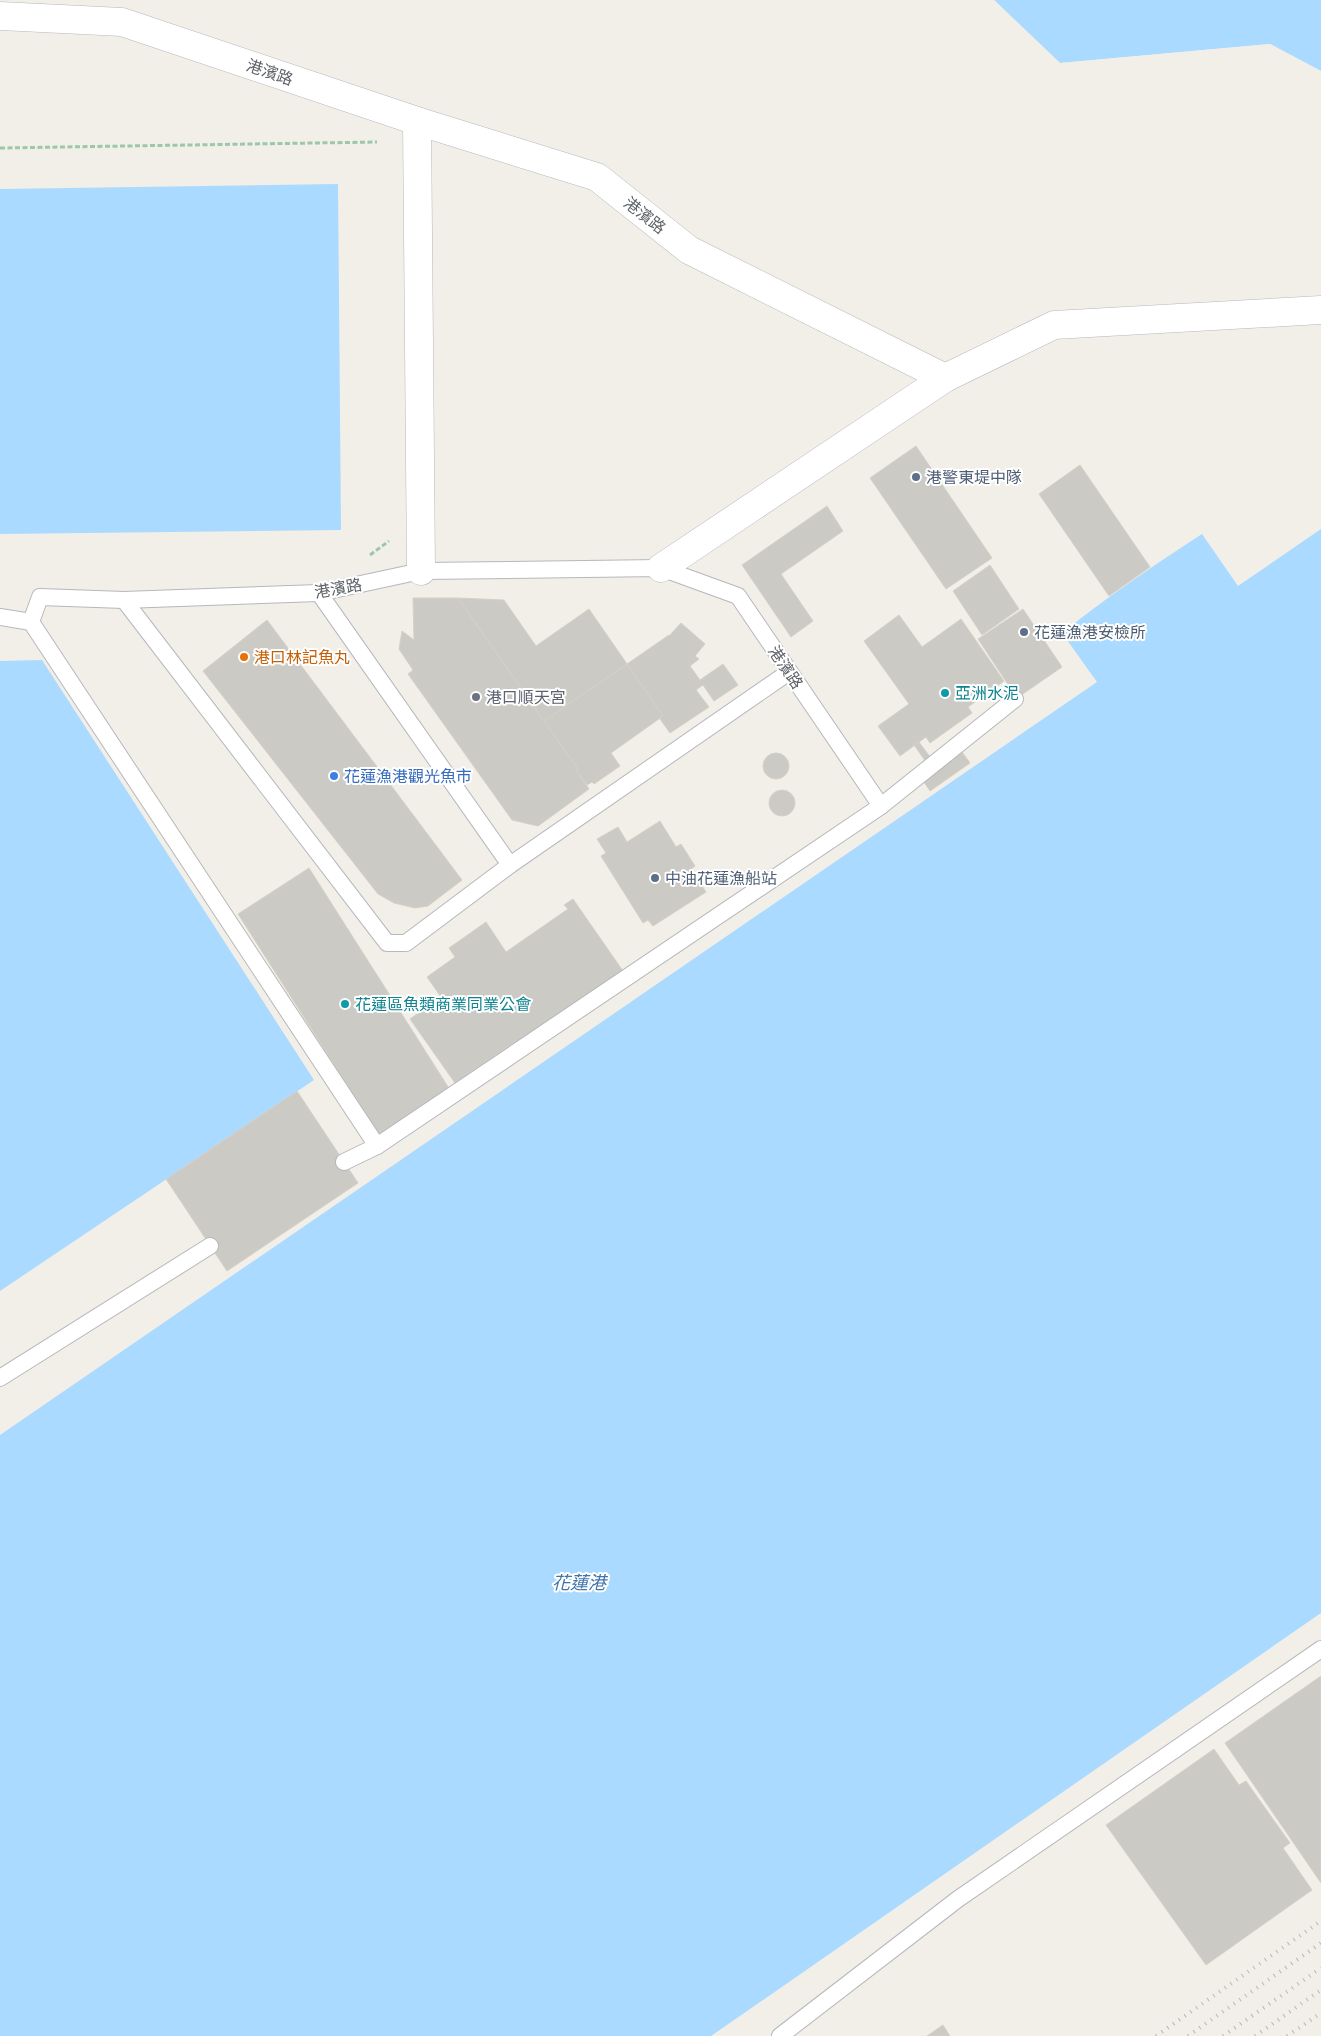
<svg xmlns="http://www.w3.org/2000/svg" width="1321" height="2036" font-family="'Open Sans','Noto Sans TC',sans-serif">
<rect width="100%" height="100%" fill="#f1efe8"/>
<g fill="#aadaff">
<polygon points="994,0 1321,0 1321,71 1270,44 1060,63"/>
<polygon points="338,184 341,530 0,534 0,189"/>
<path d="M1321 529V1613L711 2036H0V1435L1097 682 1062 633C1107 597 1154 565 1202 534L1238 586Z"/>
<polygon points="42,660 314,1080 0,1291 0,661"/>
</g>
<polygon fill="#f1efe8" points="992,0 994,0 1060,63 1270,44 1321,71 1321,73 1270,46 1060,65"/>
<g fill="#cccac5" stroke="#d6d1c6">
<polygon points="916,446 992,558 946,589 870,478"/>
<polygon points="1080,465 1150,567 1109,596 1039,494"/>
<polygon points="827,506 843,531 781,574 813,621 791,637 742,565"/>
<polygon points="990,565 1019,609 982,635 953,591"/>
<polygon points="413,598 458,598 578,769 576,770 589,789 538,826 512,820 408,674 413,670 399,649 402,631 414,640"/>
<polygon points="458,598 504,600 536,646 589,609 627,664 544,721"/>
<polygon points="1023,609 1062,667 1017,698 978,639"/>
<polygon points="899,615 922,647 961,619 1004,681 968,707 972,713 930,743 926,737 900,756 878,726 909,704 864,641"/>
<polygon points="267,620 462,880 428,906 415,908 394,903 378,894 203,671"/>
<polygon points="681,623 705,644 695,656 699,659 690,666 700,680 723,664 738,685 714,701 703,685 696,690 709,707 670,733 660,719 663,716 627,664 669,635 669,636"/>
<polygon points="627,664 663,716 611,753 620,766 594,784 592,782 587,785 576,770 578,769 544,721"/>
<polygon points="919,742 936,765 931,769 914,745"/>
<polygon points="962,752 970,763 930,791 920,776"/>
<circle cx="776" cy="766" r="13"/>
<circle cx="782" cy="803" r="13"/>
<polygon points="660,821 676,847 681,844 695,866 691,869 706,892 653,926 648,920 643,923 601,856 606,853 597,839 618,827 627,842"/>
<polygon points="309,868 452,1093 381,1138 238,914"/>
<polygon points="573,899 623,971 516,1045 515,1042 455,1083 410,1019 441,997 427,977 455,957 449,948 486,922 506,952 568,909 564,905"/>
<polygon points="297,1091 358,1183 227,1271 166,1179"/>
<polygon points="1321,1676 1321,1883 1225,1743"/>
<polygon points="1214,1749 1239,1785 1246,1781 1290,1843 1283,1848 1312,1890 1206,1965 1106,1825"/>
<polygon points="943,2025 950,2036 927,2036"/>
</g>
<g fill="none" stroke-linecap="round" stroke-linejoin="round">
<g stroke="#b5b8bc" stroke-width="18">
<g id="lane">
<polyline points="319,593 510,865"/>
<polyline points="124,600 387,943 406,943 510,865 789,672"/>
<polyline points="0,617 31,622 377,1146"/>
<polyline points="31,622 40,597 124,600 319,593 421,571 661,568 738,596 881,806"/>
<polyline points="344,1162 377,1146 881,806 1015,699"/>
<polyline points="0,1378 210,1246"/>
<polyline points="780,2036 958,1899 1321,1649"/>
</g>
</g>
<g stroke="#b5b8bc" stroke-width="29">
<g id="street">
<polyline points="0,16 122,22 417,121 597,177 689,250 945,378 661,568"/>
<polyline points="417,121 421,571"/>
<polyline points="945,378 1054,325 1321,310"/>
</g>
</g>
<g stroke="#9cc7a9" stroke-width="3" stroke-dasharray="5 2.5" stroke-linecap="butt">
<polyline points="0,148 377,142"/>
<polyline points="370,555 389,541"/>
</g>
<use href="#lane" stroke="#fff" stroke-width="16"/>
<use href="#street" stroke="#fff" stroke-width="28"/>
<g stroke="#b6b7b8" stroke-width="4" stroke-dasharray="1 6" stroke-linecap="butt">
<polyline points="1156,2036 1321,1921"/>
<polyline points="1188,2036 1321,1943"/>
<polyline points="1223,2036 1321,1968"/>
<polyline points="1255,2036 1321,1990"/>
<polyline points="1287,2036 1321,2013"/>
</g>
</g>
<g fill="#5c6f8a" stroke="#fff" stroke-width="2">
<circle cx="916" cy="477" r="5"/>
<circle cx="1024" cy="632" r="5"/>
<circle cx="655" cy="878" r="5"/>
</g>
<circle fill="#e8710a" stroke="#fff" stroke-width="2" cx="244" cy="657" r="5"/>
<g fill="#0f9aa8" stroke="#fff" stroke-width="2">
<circle cx="945" cy="693" r="5"/>
<circle cx="345" cy="1004" r="5"/>
</g>
<circle fill="#6b7280" stroke="#fff" stroke-width="2" cx="476" cy="697" r="5"/>
<circle fill="#3f7fe0" stroke="#fff" stroke-width="2" cx="334" cy="776" r="5"/>
<g text-anchor="middle" dominant-baseline="central" stroke-width="4" stroke-linejoin="round" paint-order="stroke">
<g font-size="16" fill="#5f6368" stroke="#fff">
<text transform="translate(270 72) rotate(19)">港濱路</text>
<text transform="translate(645 215) rotate(38)">港濱路</text>
<text transform="translate(338 588) rotate(-10)">港濱路</text>
<text transform="translate(786 667) rotate(56)">港濱路</text>
</g>
<g font-size="16" fill="#4e5e75" stroke="#fff" text-anchor="start">
<text x="926" y="477">港警東堤中隊</text>
<text x="1034" y="632">花蓮漁港安檢所</text>
<text x="665" y="878">中油花蓮漁船站</text>
</g>
<g font-size="16" fill="#c56008" stroke="#fff" text-anchor="start">
<text x="254" y="657">港口林記魚丸</text>
</g>
<g font-size="16" fill="#0d838f" stroke="#fff" text-anchor="start">
<text x="955" y="693">亞洲水泥</text>
<text x="355" y="1004">花蓮區魚類商業同業公會</text>
</g>
<g font-size="16" fill="#5b616d" stroke="#fff" text-anchor="start">
<text x="486" y="697">港口順天宮</text>
</g>
<g font-size="16" fill="#366cbe" stroke="#fff" text-anchor="start">
<text x="344" y="776">花蓮漁港觀光魚市</text>
</g>
<g font-size="18" font-style="italic" fill="#4174aa" stroke="#fff">
<text x="579" y="1582">花蓮港</text>
</g>
</g>
</svg>
